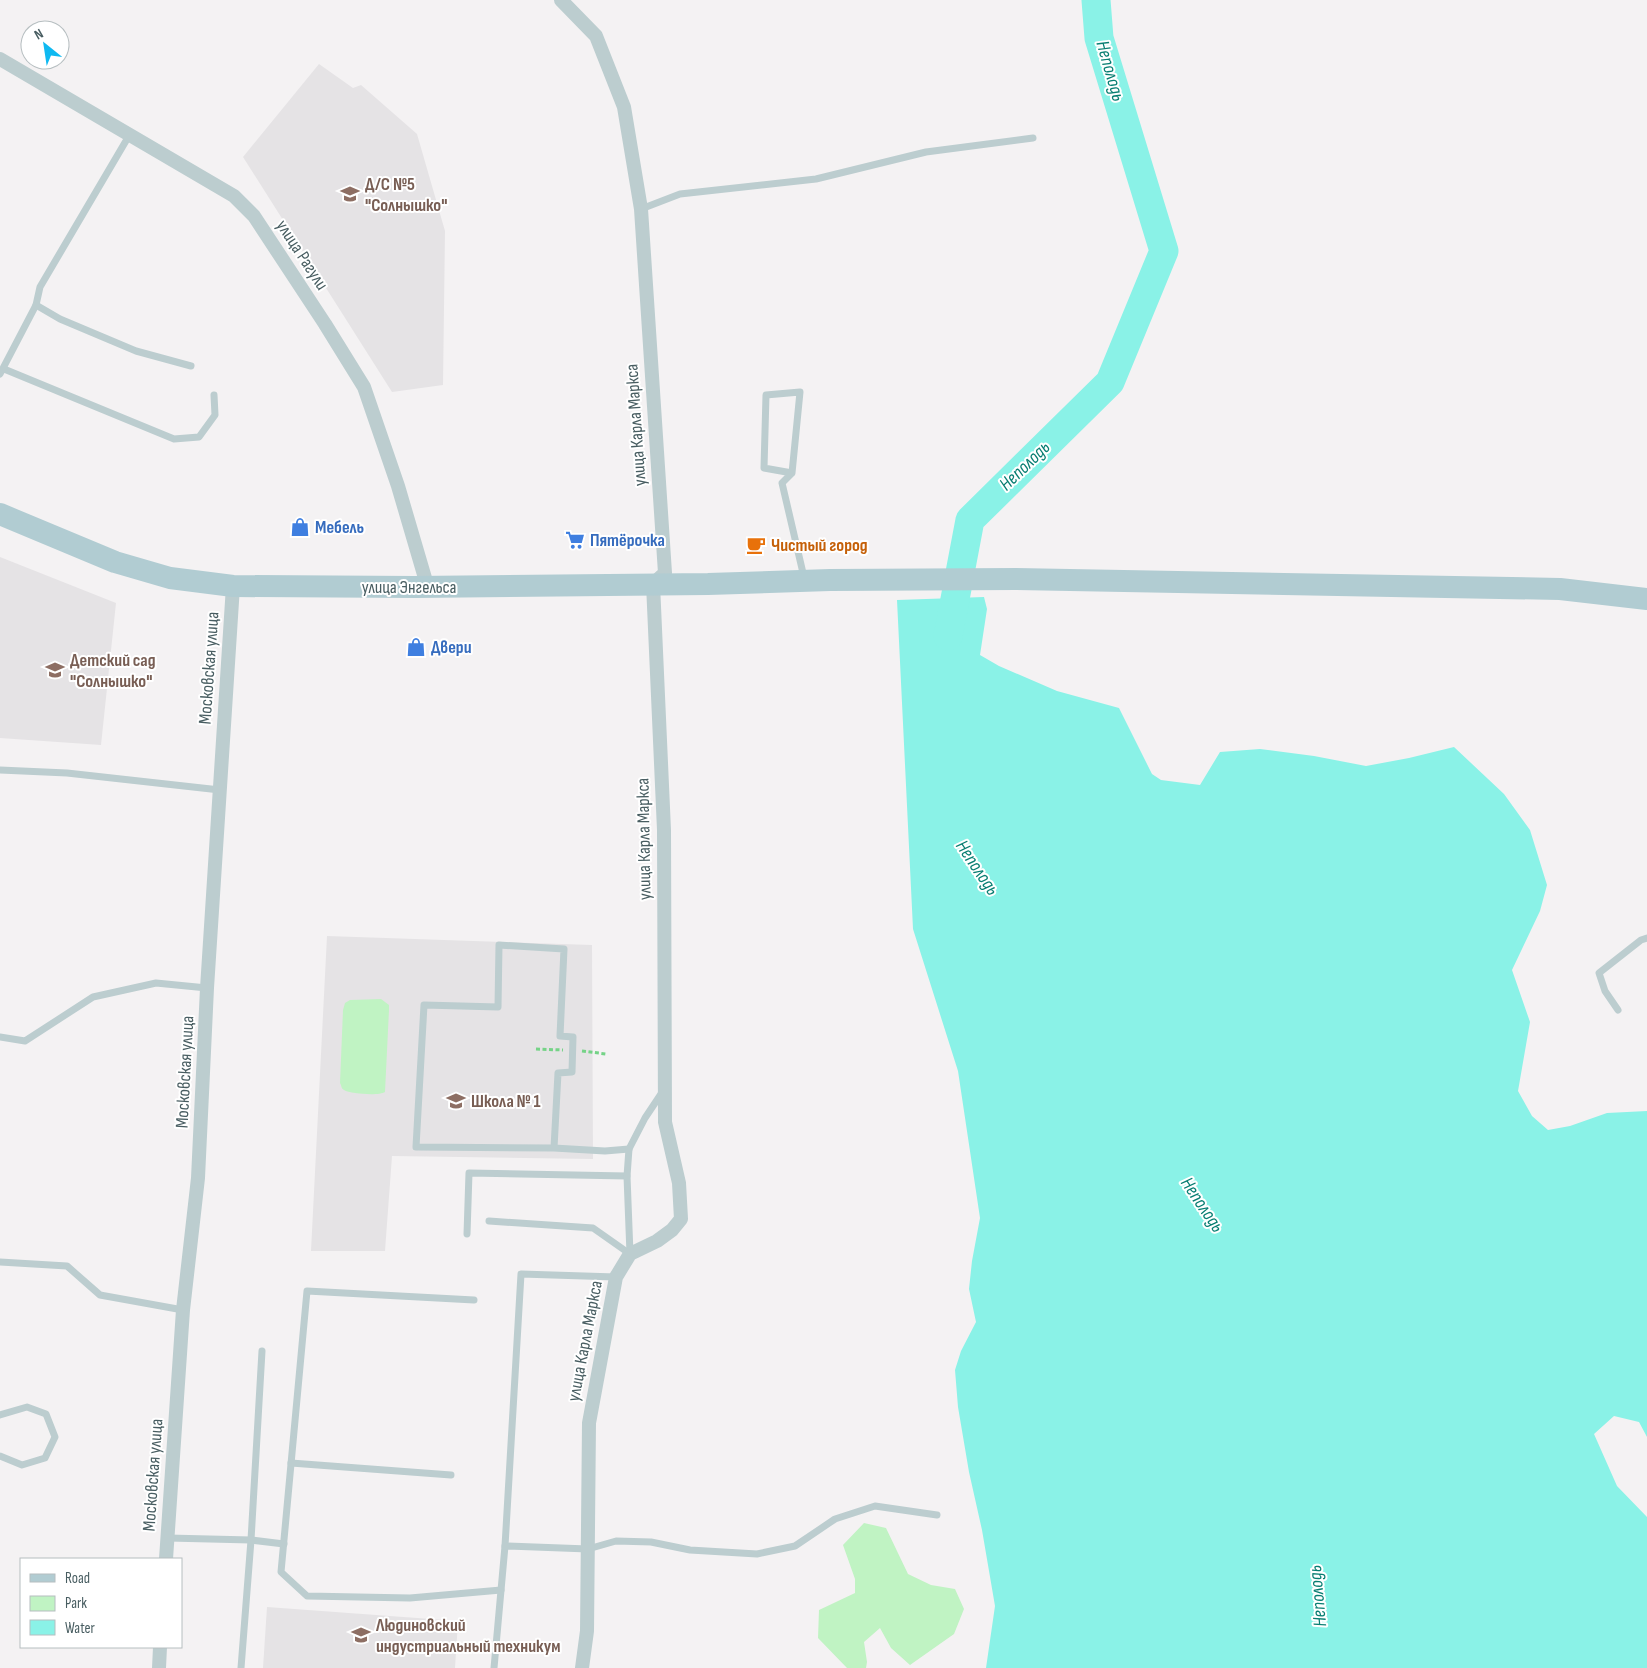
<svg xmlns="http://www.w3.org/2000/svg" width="1647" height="1668" font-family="'Sofia Sans Condensed',sans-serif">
<rect width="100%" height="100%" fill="#f4f2f3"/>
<g fill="#e5e3e5">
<polygon points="319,64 353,88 361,85 417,134 445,231 443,385 392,392 243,157"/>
<polygon points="0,557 116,603 101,745 0,738"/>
<polygon points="327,936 592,945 593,1159 392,1156 385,1251 311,1251"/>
<polygon points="267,1607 458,1621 455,1668 263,1668"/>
</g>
<g fill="#c0f3c3">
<path d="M381 999 389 1005V1010L385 1092C379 1096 351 1094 344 1090 341 1088 342 1087 340 1083L343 1010 345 1003 350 1000Z"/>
<polygon points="864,1523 886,1528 908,1574 931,1585 955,1589 964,1609 954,1634 910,1665 891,1648 880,1628 864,1642 867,1662 866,1668 847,1668 818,1638 819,1610 855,1593 855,1579 843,1545"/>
</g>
<polygon fill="#8af2e7" points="984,597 987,609 980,655 999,666 1057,691 1119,708 1152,774 1161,780 1200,785 1220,752 1260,749 1314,756 1366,766 1409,758 1454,747 1504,794 1530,830 1547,885 1540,911 1512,970 1530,1022 1518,1091 1532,1116 1548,1130 1570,1126 1607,1113 1647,1111 1647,1437 1639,1422 1614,1416 1594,1434 1617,1486 1647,1517 1647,1668 986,1668 995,1606 982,1530 969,1472 958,1407 955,1370 961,1351 976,1322 969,1289 972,1261 980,1218 958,1071 913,929 897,600"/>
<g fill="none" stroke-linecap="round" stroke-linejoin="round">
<polyline stroke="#8af2e7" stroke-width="29" points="948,636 970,520 1110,382 1164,251 1099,38 1096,0"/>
<g stroke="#75d387" stroke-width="3" stroke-dasharray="4 2.5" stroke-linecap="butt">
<polyline points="536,1049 563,1050"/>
<polyline points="582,1051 606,1054"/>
</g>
<g stroke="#bccdcf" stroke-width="7">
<polyline points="641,209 680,194 816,179 926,152 1033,138"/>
<polyline points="36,305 60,319 136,351 191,366"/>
<polyline points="4,369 174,439 199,437 215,415 214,395"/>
<polyline points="0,374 36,305 40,287 130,134"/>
<polyline points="792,473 764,468 766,395 800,392 792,473 782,483 803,573 799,576"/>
<polyline points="0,770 67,773 220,790"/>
<polyline points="1618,1010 1605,991 1599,973 1641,940 1647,938"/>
<polyline points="0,1037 25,1041 93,997 156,983 207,988"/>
<polyline points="554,1148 558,1073 572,1072 573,1037 560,1036 564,949 499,945 498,1007 424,1005 416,1147 554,1148 605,1151 629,1149"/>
<polyline points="489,1221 593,1228 630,1254"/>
<polyline points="467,1234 469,1173 627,1176"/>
<polyline points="630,1254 627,1176 629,1149 645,1118 663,1091"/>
<polyline points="0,1262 67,1266 100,1295 183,1310"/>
<polyline points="474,1300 307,1291 281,1572 307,1596 410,1598 501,1590"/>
<polyline points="0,1415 27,1407 46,1414 55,1437 45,1458 22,1465 0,1456"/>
<polyline points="291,1463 451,1475"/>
<polyline points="168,1538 251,1540 284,1544"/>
<polyline points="505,1546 521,1274 616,1277"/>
<polyline points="241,1668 251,1540 262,1351"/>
<polyline points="494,1668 505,1546 588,1549 616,1541 651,1542 690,1550 757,1554 795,1546 835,1519 875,1506 937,1515"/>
</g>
<g stroke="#bccdcf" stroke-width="14">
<polyline points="561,0 596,36 624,107 641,209 665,573 653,584 664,830 665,1122 679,1183 681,1219 672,1230 657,1241 630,1254 616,1277 589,1423 587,1631 582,1668"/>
<polyline points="0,59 234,196 254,216 325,324 364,387 398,486 425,578 415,587"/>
<polyline points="166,1559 183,1310 198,1178 207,988 233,586"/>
<polyline points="159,1668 160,1647"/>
</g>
<polyline stroke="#b1ccd2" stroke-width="22" points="0,514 115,562 170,578 233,586 415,587 708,584 830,580 1016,579 1560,589 1647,599"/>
</g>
<defs>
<g id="school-bare" transform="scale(1.5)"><path d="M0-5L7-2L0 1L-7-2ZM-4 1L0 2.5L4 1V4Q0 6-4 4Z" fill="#8d6e63" stroke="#fff" stroke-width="2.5" paint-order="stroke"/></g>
<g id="shop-bare" transform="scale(1.5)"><path d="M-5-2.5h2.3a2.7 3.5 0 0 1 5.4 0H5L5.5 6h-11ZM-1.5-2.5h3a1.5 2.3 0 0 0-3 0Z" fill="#3f7fe0" stroke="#fff" stroke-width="2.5" paint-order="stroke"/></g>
<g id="supermarket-bare" transform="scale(1.5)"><path d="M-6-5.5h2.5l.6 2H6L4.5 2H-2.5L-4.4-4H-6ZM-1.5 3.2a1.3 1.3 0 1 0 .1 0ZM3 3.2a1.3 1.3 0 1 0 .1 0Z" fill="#3f7fe0" stroke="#fff" stroke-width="2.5" paint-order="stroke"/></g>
<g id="cafe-bare" transform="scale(1.5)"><path d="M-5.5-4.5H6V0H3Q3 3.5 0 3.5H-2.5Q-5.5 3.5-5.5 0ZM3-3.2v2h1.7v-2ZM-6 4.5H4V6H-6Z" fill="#e8710a" stroke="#fff" stroke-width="2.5" paint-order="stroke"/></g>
<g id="university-bare" transform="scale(1.5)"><path d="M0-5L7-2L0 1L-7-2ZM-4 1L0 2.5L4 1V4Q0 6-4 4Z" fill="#8d6e63" stroke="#fff" stroke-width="2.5" paint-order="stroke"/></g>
</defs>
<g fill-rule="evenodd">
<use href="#school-bare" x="350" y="194"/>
<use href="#shop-bare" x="300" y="527"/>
<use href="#supermarket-bare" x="575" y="540"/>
<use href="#cafe-bare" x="756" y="545"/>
<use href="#shop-bare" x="416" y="647"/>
<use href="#school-bare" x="55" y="670"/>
<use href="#school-bare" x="456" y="1101"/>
<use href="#university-bare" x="361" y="1635"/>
</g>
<g text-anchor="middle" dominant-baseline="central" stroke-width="4" stroke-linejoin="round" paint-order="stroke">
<g font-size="18" font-weight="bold" fill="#785e54" stroke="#fff" text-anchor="start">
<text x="365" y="184">Д/С №5<tspan x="365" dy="21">"Солнышко"</tspan></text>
<text x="70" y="660">Детский сад<tspan x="70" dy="21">"Солнышко"</tspan></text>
<text x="471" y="1101">Школа № 1</text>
<text x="376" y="1625">Людиновский<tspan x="376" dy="21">индустриальный техникум</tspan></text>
</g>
<g font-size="18" fill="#485d61" stroke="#fff">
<text transform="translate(302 255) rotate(57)">улица Рагули</text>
<text transform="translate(636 425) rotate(-94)">улица Карла Маркса</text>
<text x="409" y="587">улица Энгельса</text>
<text transform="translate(209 668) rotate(-86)">Московская улица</text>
<text transform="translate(644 839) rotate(-91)">улица Карла Маркса</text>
<text transform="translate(185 1072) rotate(-87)">Московская улица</text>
<text transform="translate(585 1341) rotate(-79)">улица Карла Маркса</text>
<text transform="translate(153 1475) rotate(-86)">Московская улица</text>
</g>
<g font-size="18" font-weight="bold" fill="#366cbe" stroke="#fff" text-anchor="start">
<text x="315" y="527">Мебель</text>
<text x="590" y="540">Пятёрочка</text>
<text x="431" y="647">Двери</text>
</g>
<g font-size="18" font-weight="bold" fill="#c56008" stroke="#fff" text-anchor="start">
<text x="771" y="545">Чистый город</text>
</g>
<g font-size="19" font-style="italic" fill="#087e72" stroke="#fff">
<text transform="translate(1110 71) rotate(74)">Неполодь</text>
<text transform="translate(1025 466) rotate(-44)">Неполодь</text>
<text transform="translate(977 868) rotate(56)">Неполодь</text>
<text transform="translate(1202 1205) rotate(56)">Неполодь</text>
<text transform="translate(1318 1596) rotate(-95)">Неполодь</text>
</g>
</g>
<rect x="20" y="1558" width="162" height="90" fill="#ffffff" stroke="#b6bec0"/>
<rect x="30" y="1574" width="25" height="8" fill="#b1ccd2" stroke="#b6bec0"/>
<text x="65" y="1583" font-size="15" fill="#485d61">Road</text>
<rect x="30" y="1596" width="25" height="15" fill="#c0f3c3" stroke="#b6bec0"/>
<text x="65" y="1608" font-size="15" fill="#485d61">Park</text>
<rect x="30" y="1620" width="25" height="15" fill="#8af2e7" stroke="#b6bec0"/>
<text x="65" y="1633" font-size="15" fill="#485d61">Water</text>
<g transform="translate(45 45) rotate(330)"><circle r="24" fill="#ffffff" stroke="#b6bec0"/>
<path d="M0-4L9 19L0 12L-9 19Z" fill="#0fb9f1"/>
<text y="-8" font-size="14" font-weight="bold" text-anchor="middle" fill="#485d61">N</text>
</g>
</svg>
